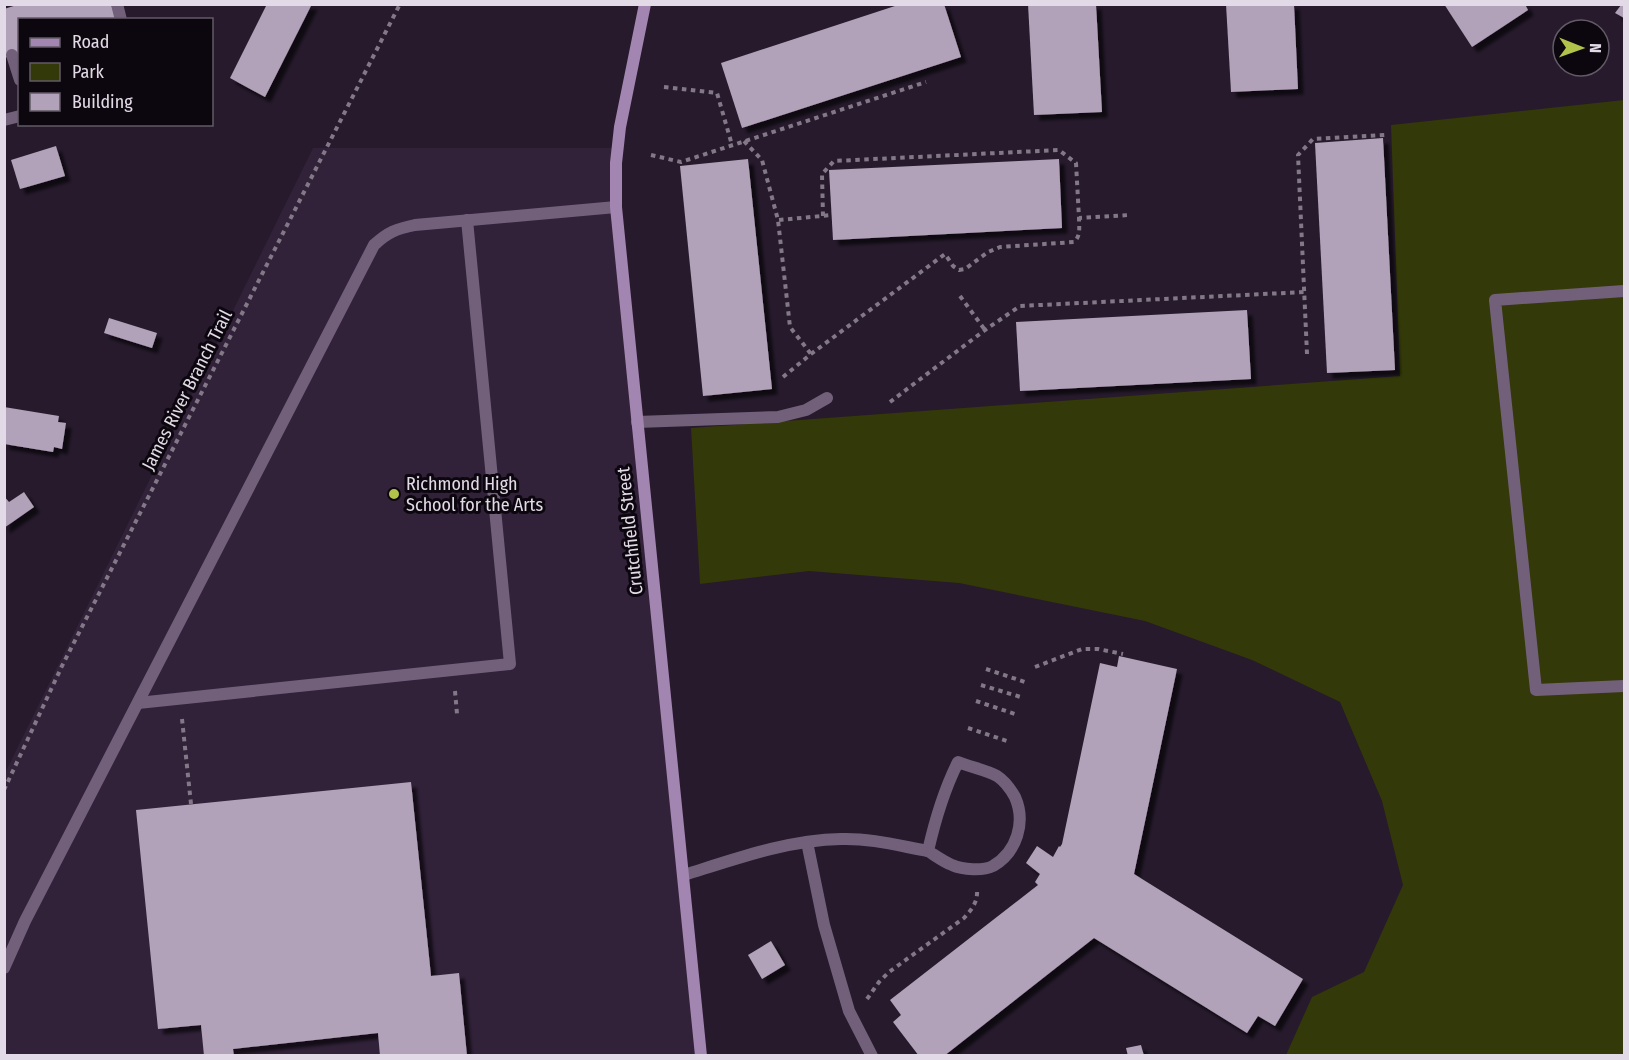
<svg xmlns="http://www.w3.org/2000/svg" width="1629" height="1060" font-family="'Fira Sans Condensed',sans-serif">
<defs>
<filter id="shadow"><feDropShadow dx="5.5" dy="5.5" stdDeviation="1.5" flood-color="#0009"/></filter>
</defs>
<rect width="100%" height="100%" fill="#261a2c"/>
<polygon fill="#312139" points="313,148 617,148 617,213 701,1055 5,1055 4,775"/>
<polygon fill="#333908" points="1624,100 1624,1055 1286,1055 1312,997 1364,972 1403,885 1382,801 1340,702 1252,660 1145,621 959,583 809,571 700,584 691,428 1400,376 1391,125"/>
<g fill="#b1a1b9" filter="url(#shadow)">
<polygon points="20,4 111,4 116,20 20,20 20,53 4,58 4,9"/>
<polygon points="267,4 312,4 265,97 230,78"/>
<polygon points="901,4 944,4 961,57 742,128 721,63"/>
<polygon points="1028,4 1096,4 1102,112 1034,115"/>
<polygon points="1226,4 1294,4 1298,89 1231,92"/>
<polygon points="1444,4 1525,4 1528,10 1472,47"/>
<polygon points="1621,5 1624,5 1624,18 1615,13"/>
<polygon points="1383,138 1395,370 1327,373 1315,143"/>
<polygon points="56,146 65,176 20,189 11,160"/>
<polygon points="748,159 772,389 703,396 680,166"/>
<polygon points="1059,159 1062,228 833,240 829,170"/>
<polygon points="1247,310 1251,379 1020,391 1016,322"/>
<polygon points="109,318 157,333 152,348 104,333"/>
<polygon points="4,407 59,416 58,422 66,423 62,449 54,447 53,452 4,444"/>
<polygon points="24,492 34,507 4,528 4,496 9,502"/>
<polygon points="1119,656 1177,669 1134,874 1303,979 1275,1026 1258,1016 1247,1033 1094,938 944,1056 919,1056 893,1022 901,1015 890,1000 1038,885 1035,882 1040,874 1026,863 1037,846 1053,857 1059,846 1060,847 1062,844 1100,663 1117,667"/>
<polygon points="411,782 431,976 459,973 467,1056 380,1056 378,1033 233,1049 234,1056 204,1056 201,1025 158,1029 136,810"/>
<polygon points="771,941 785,965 762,979 748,955"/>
<polygon points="1141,1045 1144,1056 1128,1056 1126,1048"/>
</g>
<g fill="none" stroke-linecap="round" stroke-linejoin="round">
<g stroke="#827887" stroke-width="4" stroke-dasharray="4.5 4.5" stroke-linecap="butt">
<polyline points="664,87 717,93 732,145"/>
<polyline points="744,141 762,160 778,220 790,327 811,354"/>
<polyline points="651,155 681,162 926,82"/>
<polyline points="823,216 822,174 834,161 1059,150 1076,163 1079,218 1129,215"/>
<polyline points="779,220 832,215"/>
<polyline points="960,296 985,330"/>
<polyline points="1307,354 1298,155 1313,139 1385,135"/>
<path d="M783 377 811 354 945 254 953 266 959 270 965 269 988 252 1000 247 1074 242C1081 236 1079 227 1079 218"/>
<polyline points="890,402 985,330 1020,306 1305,292"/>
<polyline points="1035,667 1082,649 1098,649 1123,654"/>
<polyline points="986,669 1028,683"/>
<polyline points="981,685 1024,698"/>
<polyline points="455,691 457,714"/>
<polyline points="976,701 1018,715"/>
<polyline points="182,719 191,804"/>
<polyline points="968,728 1010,742"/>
<polyline points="4,790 62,666 400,4"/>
<path d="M867 999 879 982 889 972 964 918C972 909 978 902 977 889"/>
</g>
<g stroke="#72607b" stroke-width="12">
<polyline points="117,4 121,20"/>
<polyline points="12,55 20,80"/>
<polyline points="4,120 20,116"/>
<polyline points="1624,291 1495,300 1536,690 1624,686"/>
<polyline points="637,422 778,417 806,410 827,398"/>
<polyline points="138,703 510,664 467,220"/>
<path d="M958 762C970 767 986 770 997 776 1005 781 1011 790 1015 797 1026 822 1017 852 993 866 983 871 963 870 952 865 944 862 936 856 928 851 935 820 944 790 958 762Z"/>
<path d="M4 968 25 921 374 245C388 232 396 229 415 225L616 207"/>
</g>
<g stroke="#72607b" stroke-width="12">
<polyline points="807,842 824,925 849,1011 872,1056"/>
<path d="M684 875C735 859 787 840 841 839 870 838 900 846 928 851"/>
</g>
<polyline stroke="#a285b0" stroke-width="12" points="645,4 620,127 616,163 616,207 701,1056"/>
</g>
<circle fill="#b2c34c" stroke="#0c070f" stroke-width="2" cx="394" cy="494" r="6"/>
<g text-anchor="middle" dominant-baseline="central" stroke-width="6" stroke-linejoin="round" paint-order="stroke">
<g font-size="18" fill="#e2dae6" stroke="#0c070f">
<text transform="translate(187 390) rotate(-63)">James River Branch Trail</text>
<text transform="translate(630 531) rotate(-96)">Crutchfield Street</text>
</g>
<g font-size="18" fill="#e2dae6" stroke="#0c070f" text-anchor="start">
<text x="406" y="484">Richmond High<tspan x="406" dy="21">School for the Arts</tspan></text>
</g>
</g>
<rect width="1629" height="1060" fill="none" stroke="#e2dae6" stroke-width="12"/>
<rect x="18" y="18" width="195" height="108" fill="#0c070f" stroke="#625b65" stroke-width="1.5"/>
<rect x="30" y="38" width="30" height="9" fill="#a285b0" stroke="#625b65" stroke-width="1.5"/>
<text x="72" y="48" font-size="18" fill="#e2dae6">Road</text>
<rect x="30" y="63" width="30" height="18" fill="#333908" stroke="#625b65" stroke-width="1.5"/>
<text x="72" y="78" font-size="18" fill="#e2dae6">Park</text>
<rect x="30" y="93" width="30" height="18" fill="#b1a1b9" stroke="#625b65" stroke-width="1.5"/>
<text x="72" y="108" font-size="18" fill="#e2dae6">Building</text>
<g transform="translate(1581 48) rotate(91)"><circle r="28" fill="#0c070f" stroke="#625b65" stroke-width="1.5"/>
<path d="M0-4.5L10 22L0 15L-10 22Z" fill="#b2c34c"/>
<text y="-9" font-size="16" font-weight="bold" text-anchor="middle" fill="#e2dae6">N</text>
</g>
</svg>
